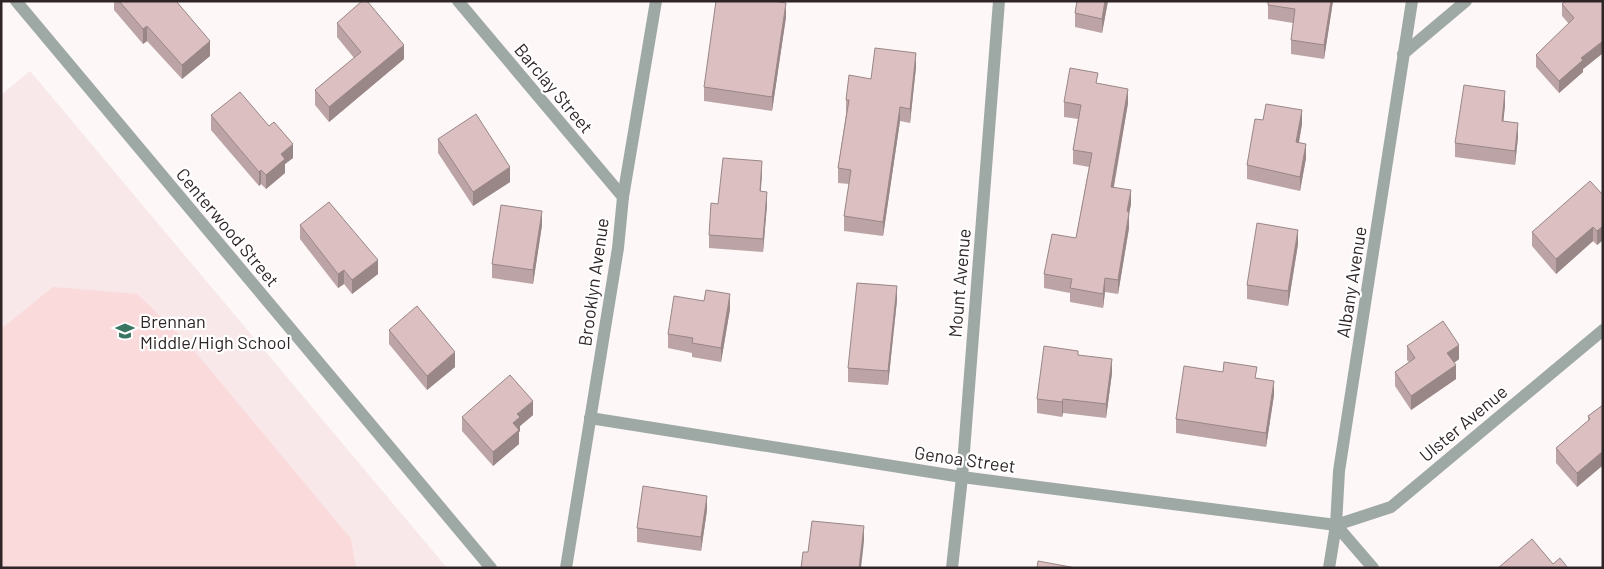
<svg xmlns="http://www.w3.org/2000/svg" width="1604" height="569" font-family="Barlow,sans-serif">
<rect width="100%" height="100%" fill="#fdf7f7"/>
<polygon fill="#f8e8e9" points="30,71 447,568 1,568 1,95"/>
<polygon fill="#fadadb" points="53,287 137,294 187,342 351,539 356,568 1,568 1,329"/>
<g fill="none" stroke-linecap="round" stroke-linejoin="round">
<g stroke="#9ea9a5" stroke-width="12">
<polyline points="16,1 491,568"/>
<polyline points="458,1 623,197"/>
<polyline points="1403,54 1466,1"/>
<polyline points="590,418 962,477 1336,525 1391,507 1603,330"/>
<polyline points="1336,525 1373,568"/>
<polyline points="566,568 618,248 623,197 656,1"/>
<polyline points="1329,568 1336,525 1339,471 1412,1"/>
</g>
<polyline stroke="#9ea9a5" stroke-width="12" points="952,568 962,477 999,1"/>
</g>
<g fill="#bca4a6">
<polygon points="114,1 176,1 210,56 182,79 147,41 143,44 114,10"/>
<polygon points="1077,1 1108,1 1102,33 1075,27 1075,13"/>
<polygon points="1268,1 1333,1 1324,59 1291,54 1291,40 1293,23 1268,19"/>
<polygon points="1603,1 1603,53 1583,69 1583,72 1559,93 1536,67 1536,55 1569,24 1562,16 1562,4"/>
<polygon points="786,17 772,111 704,101 704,87"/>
<polygon points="337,23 404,59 329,122 315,105 315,90 354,58 337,37"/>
<polygon points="916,67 910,123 900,121 883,236 844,231 844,216 849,184 838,183 838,168 846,114 846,100 871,79"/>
<polygon points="1098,83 1128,103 1114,187 1131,204 1129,213 1129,228 1118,294 1105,292 1103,308 1070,302 1070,293 1044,288 1044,274 1076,238 1089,167 1073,164 1073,150 1078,119 1064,117 1064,102"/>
<polygon points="1505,105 1503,121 1518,137 1515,165 1455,157 1455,143"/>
<polygon points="211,115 293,158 285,164 285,173 266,189 261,184 259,186 211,130"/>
<polygon points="1263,120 1302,124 1299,143 1306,158 1300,191 1247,179 1247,165"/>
<polygon points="438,139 510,182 473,206 438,153"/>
<polygon points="762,173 760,191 767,205 763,252 709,248 709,235 718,204"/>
<polygon points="1603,195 1603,240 1597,245 1593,241 1556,274 1532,246 1532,232"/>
<polygon points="300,225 378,274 352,294 344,284 338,288 300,239"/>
<polygon points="542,225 533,284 492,278 492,264"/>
<polygon points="1298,244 1288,306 1247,299 1247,285"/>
<polygon points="897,300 888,385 848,382 848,368"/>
<polygon points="730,309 721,362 692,357 692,353 668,348 668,334"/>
<polygon points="389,330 455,367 427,390 389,344"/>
<polygon points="1407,346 1459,359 1454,363 1456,379 1411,410 1395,386 1395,372 1409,362 1407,360"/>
<polygon points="1078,355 1112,373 1106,418 1063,413 1062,417 1037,413 1037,399"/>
<polygon points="1223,372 1257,378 1274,395 1266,447 1176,433 1176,419"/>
<polygon points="1603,405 1603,467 1602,466 1577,487 1556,463 1556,448 1588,421 1588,416"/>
<polygon points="533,415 520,426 520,431 519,432 519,444 493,466 462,431 462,417"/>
<polygon points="707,510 701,551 637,542 637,528"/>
</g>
<g fill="#998687">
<polygon points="1105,1 1108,1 1102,33 1102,19"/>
<polygon points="1331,1 1333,1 1324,59 1324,45"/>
<polygon points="786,3 786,17 772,111 772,97"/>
<polygon points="147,26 147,41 143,44 143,29"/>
<polygon points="210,41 210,56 182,79 182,65"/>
<polygon points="1603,41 1603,53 1583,69 1583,72 1559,93 1559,81 1581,58"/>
<polygon points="404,45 404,59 329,122 329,107"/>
<polygon points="916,53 916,67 910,123 910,109"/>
<polygon points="1128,89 1128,103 1111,201 1111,187"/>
<polygon points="1505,91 1505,105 1502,136 1502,121"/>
<polygon points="900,107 900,121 883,236 883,222"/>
<polygon points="1302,110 1302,124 1296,157 1296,142"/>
<polygon points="1518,123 1518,137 1515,165 1515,151"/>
<polygon points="293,144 293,158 285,164 285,173 266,189 266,175 281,154"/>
<polygon points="1306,144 1306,158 1300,191 1300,177"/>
<polygon points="762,161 762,173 760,204 760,191"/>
<polygon points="510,167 510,182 473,206 473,192"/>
<polygon points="261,170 261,184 259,186 259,172"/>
<polygon points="1131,190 1131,204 1127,225 1127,211"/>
<polygon points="767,192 767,205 763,252 763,239"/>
<polygon points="542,211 542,225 533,284 533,270"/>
<polygon points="1129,213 1129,228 1118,294 1118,280"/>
<polygon points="1603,226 1603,240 1597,245 1597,231"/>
<polygon points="1593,227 1593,241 1556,274 1556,259"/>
<polygon points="1298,230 1298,244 1288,306 1288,291"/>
<polygon points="378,260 378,274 352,294 352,280"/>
<polygon points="344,270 344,284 338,288 338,274"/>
<polygon points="1105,278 1105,292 1103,308 1103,294"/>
<polygon points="897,286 897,300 888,385 888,371"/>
<polygon points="730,294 730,309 721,362 721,348"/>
<polygon points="1459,345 1459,359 1447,368 1447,353"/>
<polygon points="455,352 455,367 427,390 427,376"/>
<polygon points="1112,359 1112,373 1106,418 1106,404"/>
<polygon points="1456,365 1456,379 1411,410 1411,396"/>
<polygon points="1274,381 1274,395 1266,447 1266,433"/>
<polygon points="1063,399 1063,413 1062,417 1062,402"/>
<polygon points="533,401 533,415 520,426 520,431 519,432 519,444 493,466 493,452 513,423 517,414"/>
<polygon points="1602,452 1602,466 1577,487 1577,473"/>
<polygon points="707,496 707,510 701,551 701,537"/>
<polygon points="864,526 864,541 861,568 859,568"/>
</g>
<g fill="#dbbfc1" stroke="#998687">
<polygon points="119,1 176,1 210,41 182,65 147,26 143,29"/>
<polygon points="362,1 367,1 404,45 329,107 315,90 361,52 337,23"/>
<polygon points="716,1 773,1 786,3 772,97 704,87"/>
<polygon points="1077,1 1105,1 1102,19 1075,13"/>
<polygon points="1268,1 1331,1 1324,45 1291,40 1295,9 1268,5"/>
<polygon points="1566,1 1603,1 1603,41 1581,58 1583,60 1559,81 1536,55 1574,18 1562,4"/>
<polygon points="875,48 916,53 910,109 900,107 883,222 844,216 851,170 838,168 849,100 846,100 849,75 871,79"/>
<polygon points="1070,68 1098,73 1096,83 1128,89 1111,187 1131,190 1127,211 1129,213 1118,280 1105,278 1103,294 1070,288 1072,279 1044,274 1052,234 1076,238 1092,153 1073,150 1081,105 1064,102"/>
<polygon points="1464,85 1505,91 1502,121 1518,123 1515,151 1455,143"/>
<polygon points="240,92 269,126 274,122 293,144 281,154 285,159 266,175 261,170 259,172 211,115"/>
<polygon points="1266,104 1302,110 1296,142 1306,144 1300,177 1247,165 1255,119 1263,120"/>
<polygon points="476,114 510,167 473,192 438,139"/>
<polygon points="723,158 762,161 760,191 767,192 763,239 709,235 711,203 718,204"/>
<polygon points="1590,181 1603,195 1603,226 1597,231 1593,227 1556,259 1532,232"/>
<polygon points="329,202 378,260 352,280 344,270 338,274 300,225"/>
<polygon points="501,205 542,211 533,270 492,264"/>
<polygon points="1257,223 1298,230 1288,291 1247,285"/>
<polygon points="857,283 897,286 888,371 848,368"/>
<polygon points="706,290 730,294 721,348 692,343 693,338 668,334 674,296 704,301"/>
<polygon points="417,306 455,352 427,376 389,330"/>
<polygon points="1443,321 1459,345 1447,353 1456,365 1411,396 1395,372 1415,358 1407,346"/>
<polygon points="1044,346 1078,351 1078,355 1112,359 1106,404 1063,399 1062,402 1037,399"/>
<polygon points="1224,362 1257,367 1255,378 1274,381 1266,433 1176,419 1184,366 1223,372"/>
<polygon points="510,375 533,401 517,414 520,417 513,423 519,430 493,452 462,417"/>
<polygon points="1603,405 1603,453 1602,452 1577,473 1556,448 1590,419 1588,416"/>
<polygon points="643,486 707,496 701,537 637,528"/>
<polygon points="812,521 864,526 859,568 801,568 803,552 808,552"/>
<polygon points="1532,539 1553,564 1560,558 1568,568 1498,568"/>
<polygon points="1038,561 1076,568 1037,568"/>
</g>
<defs>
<g id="school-bare" transform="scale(1.5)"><path d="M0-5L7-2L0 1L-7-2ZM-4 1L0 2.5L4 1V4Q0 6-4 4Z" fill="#397661" stroke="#fff" stroke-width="2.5" paint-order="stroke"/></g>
</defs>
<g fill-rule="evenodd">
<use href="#school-bare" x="125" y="331"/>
</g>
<g text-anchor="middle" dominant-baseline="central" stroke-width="4.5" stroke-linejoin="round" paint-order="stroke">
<g font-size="18" fill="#302526" stroke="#fff">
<text transform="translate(554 88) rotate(50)">Barclay Street</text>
<text transform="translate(228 227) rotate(50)">Centerwood Street</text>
<text transform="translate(593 282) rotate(-82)">Brooklyn Avenue</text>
<text transform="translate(1351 282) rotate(-81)">Albany Avenue</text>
<text transform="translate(959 283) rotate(-85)">Mount Avenue</text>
<text transform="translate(1463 423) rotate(-40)">Ulster Avenue</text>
<text transform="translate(965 459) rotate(8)">Genoa Street</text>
</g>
<g font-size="18" fill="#302526" stroke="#fff" text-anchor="start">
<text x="140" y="321">Brennan<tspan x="140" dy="21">Middle/High School</tspan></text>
</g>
</g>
<rect width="1604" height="569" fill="none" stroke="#302526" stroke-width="5"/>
</svg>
